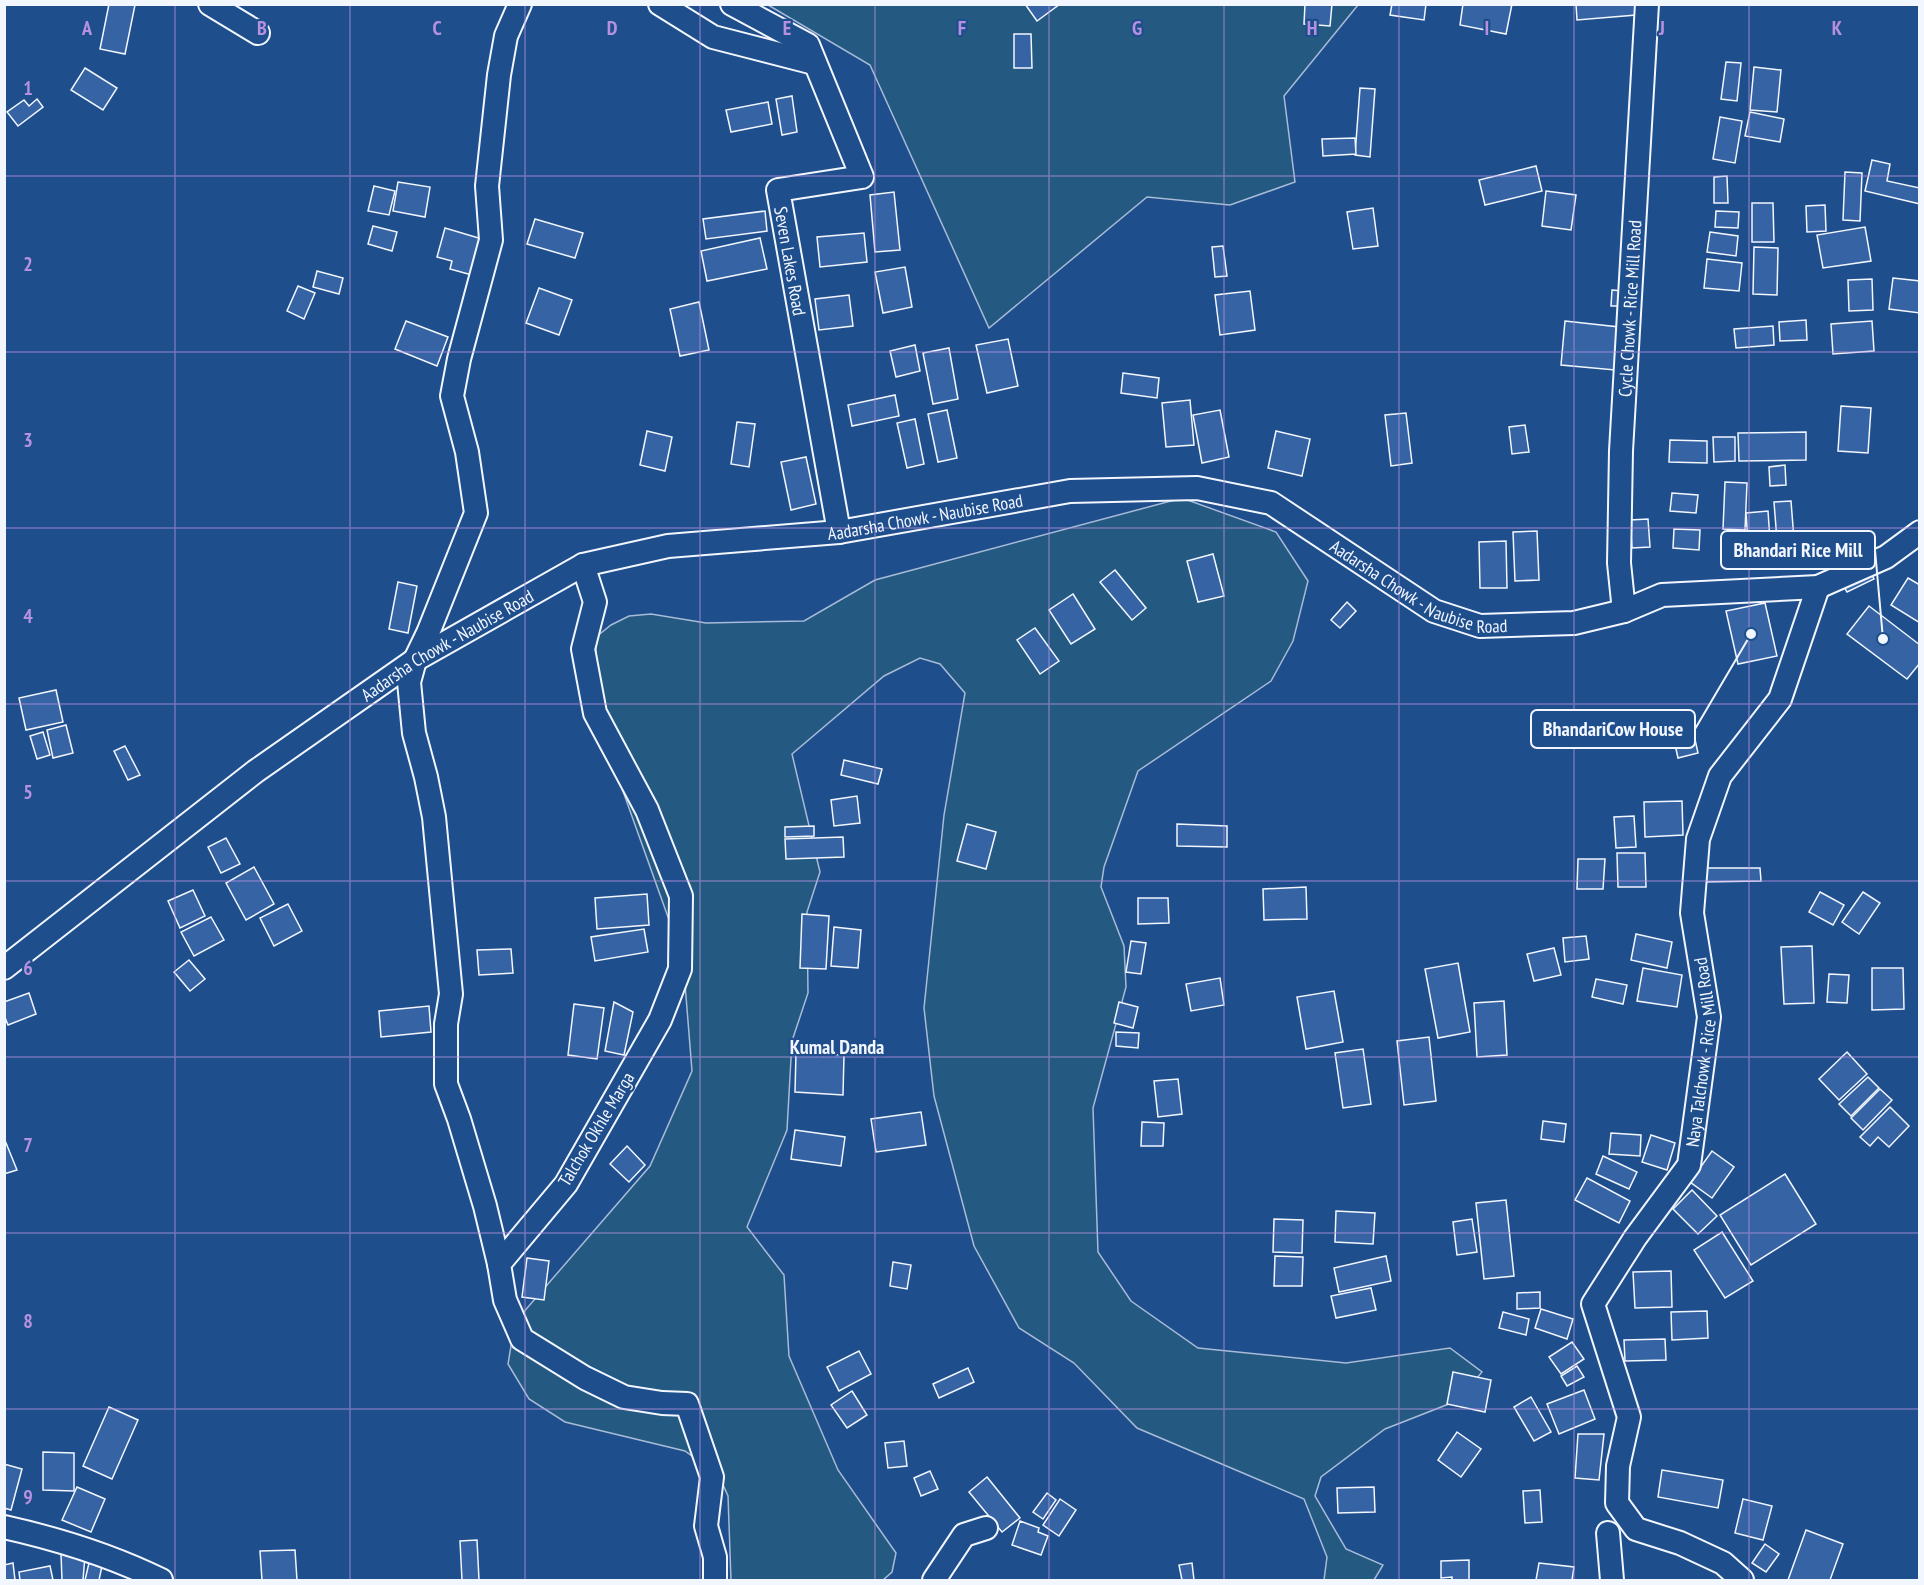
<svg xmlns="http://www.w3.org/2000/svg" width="1924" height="1585" font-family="'PT Sans Narrow',sans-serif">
<rect width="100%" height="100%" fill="#1f4e8c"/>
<g fill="#245a82" stroke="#a8bbd7" stroke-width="1.5">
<polygon points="768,5 1358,5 1284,96 1295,182 1230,205 1147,197 989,328 870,65"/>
<polygon points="1182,498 1276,532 1308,581 1293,641 1271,681 1138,771 1104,867 1101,887 1124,946 1126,987 1093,1108 1098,1252 1131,1301 1198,1348 1346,1363 1450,1348 1482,1372 1459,1400 1385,1429 1321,1477 1315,1496 1346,1549 1383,1565 1374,1580 1324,1580 1327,1557 1304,1499 1137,1428 1074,1363 1019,1328 974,1246 934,1096 924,1008 944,815 965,693 940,664 920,658 884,676 792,754 820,872 807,912 808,993 792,1041 787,1130 747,1227 784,1275 789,1356 838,1470 896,1553 892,1572 883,1580 731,1580 728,1496 719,1476 685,1451 565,1422 529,1399 508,1364 515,1322 650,1166 692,1071 683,959 595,713 596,637 611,625 629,616 651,614 706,623 804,621 875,580"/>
</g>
<g fill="#3563a3" stroke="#f2f6ff" stroke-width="1.5">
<polygon points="109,4 135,5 125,54 100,49"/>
<polygon points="1025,4 1060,4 1037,21"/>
<polygon points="1305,4 1332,4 1330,26 1304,24"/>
<polygon points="1392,4 1426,4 1424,20 1390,15"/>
<polygon points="1463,4 1512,4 1506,34 1460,25"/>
<polygon points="1576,4 1635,4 1636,15 1577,20"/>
<polygon points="1014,34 1031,34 1032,68 1014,68"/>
<polygon points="1726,62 1741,63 1737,101 1721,99"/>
<polygon points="1754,67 1781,70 1777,112 1750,110"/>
<polygon points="85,68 117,88 103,110 71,90"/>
<polygon points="1360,88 1375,89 1370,157 1355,155"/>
<polygon points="792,96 797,132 782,135 776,99"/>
<polygon points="37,99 43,107 18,126 7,112 24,100 29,106"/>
<polygon points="768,102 772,124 731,132 726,110"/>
<polygon points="1750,112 1784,119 1780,142 1745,136"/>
<polygon points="1720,117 1742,121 1735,163 1713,159"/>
<polygon points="1355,138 1356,154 1323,156 1322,139"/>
<polygon points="1872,160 1890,164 1887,181 1920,188 1920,204 1865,191"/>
<polygon points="1536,166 1542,191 1485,205 1479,180"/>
<polygon points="1845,172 1862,173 1860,221 1843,220"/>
<polygon points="1727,176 1728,203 1714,203 1714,177"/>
<polygon points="398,182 430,187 425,217 393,211"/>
<polygon points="374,186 395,191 389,215 368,211"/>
<polygon points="1546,191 1576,195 1571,230 1542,226"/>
<polygon points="894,192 900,250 875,252 870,195"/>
<polygon points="1752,203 1773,203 1774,242 1752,242"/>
<polygon points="1825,205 1826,231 1807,232 1806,206"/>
<polygon points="1373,208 1378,246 1353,249 1347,212"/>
<polygon points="765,211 767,231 706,239 703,219"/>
<polygon points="1716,211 1739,212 1738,228 1715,227"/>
<polygon points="535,219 583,233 575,258 527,244"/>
<polygon points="373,226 397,232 392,251 368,244"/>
<polygon points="1865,227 1871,261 1823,268 1817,235"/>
<polygon points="445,228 482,239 472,275 450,269 452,261 437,257"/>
<polygon points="1710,232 1738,236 1736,256 1707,252"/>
<polygon points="864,233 867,262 820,267 817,237"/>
<polygon points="760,238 767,269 707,281 701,251"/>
<polygon points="1223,246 1227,276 1215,277 1212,247"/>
<polygon points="1754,247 1778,248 1777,295 1753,294"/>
<polygon points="1707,259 1742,263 1739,291 1704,288"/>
<polygon points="905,267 912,307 883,313 875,272"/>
<polygon points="317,271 343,278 339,294 313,287"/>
<polygon points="1893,278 1920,281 1920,313 1889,309"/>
<polygon points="1872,279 1873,310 1849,311 1848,280"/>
<polygon points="298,286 315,293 304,319 287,311"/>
<polygon points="539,288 572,300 559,335 526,323"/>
<polygon points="1612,290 1623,291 1623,306 1611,306"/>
<polygon points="1250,291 1255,330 1220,335 1215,295"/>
<polygon points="849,295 853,326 819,330 815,299"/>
<polygon points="699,302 709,350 680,356 670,309"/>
<polygon points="1806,320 1807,340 1780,341 1779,322"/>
<polygon points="406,321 448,337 437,366 395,349"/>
<polygon points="1565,321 1619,327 1615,370 1561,365"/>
<polygon points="1872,321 1874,351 1833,354 1831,324"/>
<polygon points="1773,326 1774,345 1736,348 1734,329"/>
<polygon points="1008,339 1018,386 987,393 976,345"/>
<polygon points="915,345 920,371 896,377 890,351"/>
<polygon points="949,348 958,399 933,404 923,353"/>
<polygon points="1123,373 1159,378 1157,398 1121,393"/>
<polygon points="895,395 899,416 852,426 848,405"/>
<polygon points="1190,400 1194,445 1166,447 1162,403"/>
<polygon points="1841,406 1871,408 1868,453 1838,451"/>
<polygon points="947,410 957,458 938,462 928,414"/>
<polygon points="1220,410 1229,457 1202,463 1193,415"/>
<polygon points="1406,413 1412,463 1391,466 1385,415"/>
<polygon points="915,419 924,464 907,468 897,423"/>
<polygon points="737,422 755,424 749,467 731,464"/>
<polygon points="1525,425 1529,452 1512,454 1509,427"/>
<polygon points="647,431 672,437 665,471 640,465"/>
<polygon points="1276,431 1310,439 1302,476 1268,468"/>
<polygon points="1806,432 1806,460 1739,461 1738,433"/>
<polygon points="1713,437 1735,437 1735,461 1714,462"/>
<polygon points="1670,440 1707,441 1707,463 1669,462"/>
<polygon points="806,457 816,504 791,510 781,462"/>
<polygon points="1785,465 1786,485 1770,486 1769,467"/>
<polygon points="1725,482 1747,483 1745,530 1723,529"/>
<polygon points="1672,493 1698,495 1696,513 1670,511"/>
<polygon points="1791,501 1796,565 1779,566 1774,502"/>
<polygon points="1768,511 1771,555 1749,557 1746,513"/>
<polygon points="1648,519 1650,547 1632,548 1630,520"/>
<polygon points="1674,529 1700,530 1699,550 1673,548"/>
<polygon points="1537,531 1539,580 1515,581 1513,532"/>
<polygon points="1506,541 1507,588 1480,588 1479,542"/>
<polygon points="1213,554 1224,596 1198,602 1187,561"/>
<polygon points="1869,569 1874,579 1847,592 1842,583"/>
<polygon points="1115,570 1146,608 1132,620 1100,582"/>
<polygon points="1908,578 1920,585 1920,623 1891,605"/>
<polygon points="398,582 417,586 408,633 389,629"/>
<polygon points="1073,594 1095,629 1071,644 1049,610"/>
<polygon points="1347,602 1356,611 1340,628 1331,620"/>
<polygon points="1765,603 1777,656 1738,664 1726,611"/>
<polygon points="1869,606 1920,645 1920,663 1907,679 1847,634"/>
<polygon points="1035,628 1059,661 1040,674 1017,640"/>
<polygon points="56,690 63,722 26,730 19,698"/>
<polygon points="66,725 73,753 53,758 47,730"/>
<polygon points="1692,726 1698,753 1678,758 1672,731"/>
<polygon points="43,732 50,755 37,759 30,736"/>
<polygon points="125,746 140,775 128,780 114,751"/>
<polygon points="844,760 882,769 878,784 841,775"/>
<polygon points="857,796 860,823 834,826 831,800"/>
<polygon points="1682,801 1683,835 1645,837 1644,802"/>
<polygon points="1634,816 1636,847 1616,848 1614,817"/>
<polygon points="967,824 996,832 986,869 957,861"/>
<polygon points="1177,824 1227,826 1227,847 1177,846"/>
<polygon points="814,826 814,836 785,837 785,827"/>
<polygon points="843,837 844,857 786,859 785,839"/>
<polygon points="226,838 240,864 221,873 208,847"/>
<polygon points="1617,853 1645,853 1646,887 1618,887"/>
<polygon points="1578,859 1605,859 1603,889 1577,889"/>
<polygon points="254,867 274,904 246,920 226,883"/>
<polygon points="1700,868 1760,868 1761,881 1700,882"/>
<polygon points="1306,887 1307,919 1264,920 1263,889"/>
<polygon points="193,890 205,916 180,928 168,901"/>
<polygon points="1820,892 1844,905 1833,925 1809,912"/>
<polygon points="1863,892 1880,903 1859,934 1842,922"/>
<polygon points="647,894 649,925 597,929 595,898"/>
<polygon points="1138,898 1168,898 1169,923 1138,924"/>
<polygon points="288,904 302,931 274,946 260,918"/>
<polygon points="802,914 829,916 826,969 800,968"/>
<polygon points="211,917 224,940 194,956 181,932"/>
<polygon points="834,927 861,930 858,968 831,966"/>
<polygon points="644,929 648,952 595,961 591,937"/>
<polygon points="1636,934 1672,942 1667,968 1631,960"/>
<polygon points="1586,936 1589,959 1565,962 1563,938"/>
<polygon points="1131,941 1146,943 1141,974 1126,972"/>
<polygon points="1812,946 1814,1003 1784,1004 1781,947"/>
<polygon points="1554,948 1561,975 1534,981 1527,954"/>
<polygon points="511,949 513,973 479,975 477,950"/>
<polygon points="189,960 205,979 190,991 174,972"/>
<polygon points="1458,963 1470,1032 1438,1038 1425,969"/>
<polygon points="1643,968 1682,975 1677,1007 1637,1001"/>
<polygon points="1872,968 1903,968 1904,1009 1872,1010"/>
<polygon points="1829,974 1849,975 1847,1003 1827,1002"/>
<polygon points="1220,978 1224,1005 1191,1011 1186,984"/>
<polygon points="1596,979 1627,985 1623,1004 1592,997"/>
<polygon points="1334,991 1343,1042 1306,1049 1297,997"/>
<polygon points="29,993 36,1014 8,1025 4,1015 4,1002"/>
<polygon points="1504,1001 1507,1055 1477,1057 1474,1003"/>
<polygon points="614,1002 633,1012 624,1055 605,1051"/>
<polygon points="1119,1002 1138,1007 1133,1028 1114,1023"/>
<polygon points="574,1004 604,1008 597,1059 568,1055"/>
<polygon points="429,1006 431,1032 381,1037 379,1011"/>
<polygon points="1116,1032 1139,1033 1138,1048 1116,1046"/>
<polygon points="1429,1037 1436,1101 1404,1105 1397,1041"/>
<polygon points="1363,1049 1371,1104 1343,1108 1335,1053"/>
<polygon points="1847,1052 1867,1074 1839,1100 1819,1079"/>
<polygon points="796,1053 844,1055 843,1095 795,1092"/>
<polygon points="1868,1077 1879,1088 1851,1116 1839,1104"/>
<polygon points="1178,1079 1182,1114 1158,1117 1154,1081"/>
<polygon points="1880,1089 1892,1100 1863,1130 1851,1118"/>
<polygon points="1890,1107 1909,1126 1889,1147 1878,1137 1870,1146 1860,1137"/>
<polygon points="921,1112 926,1145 876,1152 871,1119"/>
<polygon points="1543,1121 1566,1124 1564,1142 1541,1139"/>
<polygon points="1142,1122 1164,1123 1163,1146 1141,1146"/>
<polygon points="795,1130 845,1137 841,1166 791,1159"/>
<polygon points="1611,1133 1641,1135 1640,1156 1609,1154"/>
<polygon points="1651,1135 1675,1143 1667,1170 1642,1162"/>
<polygon points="4,1138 17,1170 4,1174"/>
<polygon points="627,1146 645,1165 629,1182 610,1164"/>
<polygon points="1712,1151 1734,1167 1712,1198 1690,1182"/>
<polygon points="1603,1156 1637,1172 1629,1189 1596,1174"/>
<polygon points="1785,1174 1816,1224 1751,1265 1720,1215"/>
<polygon points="1587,1178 1630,1201 1619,1223 1575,1200"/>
<polygon points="1692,1190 1717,1216 1698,1234 1673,1209"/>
<polygon points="1506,1200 1514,1276 1484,1279 1476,1203"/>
<polygon points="1336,1211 1375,1213 1373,1244 1335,1242"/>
<polygon points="1274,1219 1303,1220 1302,1253 1273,1252"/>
<polygon points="1472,1219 1477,1252 1457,1255 1453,1222"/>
<polygon points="1722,1232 1753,1281 1725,1298 1694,1250"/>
<polygon points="1275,1256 1303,1257 1302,1286 1274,1286"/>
<polygon points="1386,1256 1391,1281 1339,1292 1334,1268"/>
<polygon points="527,1258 549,1261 544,1300 522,1297"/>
<polygon points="893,1262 911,1265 907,1289 890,1286"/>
<polygon points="1671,1271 1672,1307 1635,1308 1633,1272"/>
<polygon points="1371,1288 1376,1310 1336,1318 1331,1296"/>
<polygon points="1540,1292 1540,1308 1517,1309 1517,1293"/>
<polygon points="1541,1309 1573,1319 1567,1339 1535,1328"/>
<polygon points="1707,1311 1708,1338 1672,1340 1671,1312"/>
<polygon points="1503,1312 1529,1319 1526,1335 1499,1328"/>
<polygon points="1665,1339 1666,1360 1625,1361 1624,1340"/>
<polygon points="1572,1342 1584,1359 1561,1374 1549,1357"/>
<polygon points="859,1351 871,1374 839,1391 827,1367"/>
<polygon points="1577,1366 1584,1377 1567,1386 1561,1376"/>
<polygon points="968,1368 974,1382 939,1398 933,1384"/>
<polygon points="1453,1372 1491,1380 1485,1412 1447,1404"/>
<polygon points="1584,1390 1595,1419 1559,1434 1547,1404"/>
<polygon points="852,1391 867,1415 847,1428 831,1405"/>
<polygon points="1531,1397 1551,1432 1534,1441 1514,1407"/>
<polygon points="109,1407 138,1420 112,1479 83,1466"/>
<polygon points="1457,1432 1481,1449 1461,1477 1438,1460"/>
<polygon points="1578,1434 1604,1434 1599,1480 1575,1478"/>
<polygon points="904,1441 907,1466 888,1468 885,1443"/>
<polygon points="43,1452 74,1453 74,1491 43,1490"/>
<polygon points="4,1464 22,1469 11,1510 4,1508"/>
<polygon points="1662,1470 1723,1480 1718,1508 1658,1497"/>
<polygon points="930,1471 938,1489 921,1496 914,1478"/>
<polygon points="987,1477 1020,1518 1002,1532 969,1492"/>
<polygon points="77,1487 105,1499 91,1532 62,1520"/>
<polygon points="1374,1487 1375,1512 1338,1513 1337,1488"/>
<polygon points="1540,1490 1542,1522 1525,1523 1523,1491"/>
<polygon points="1047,1493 1056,1500 1043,1519 1033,1512"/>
<polygon points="1060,1499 1076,1510 1059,1536 1043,1525"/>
<polygon points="1743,1499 1772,1506 1763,1540 1735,1533"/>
<polygon points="1020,1521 1039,1528 1038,1532 1048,1536 1041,1555 1012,1545"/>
<polygon points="1806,1530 1843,1544 1830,1580 1788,1580"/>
<polygon points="477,1540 479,1580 462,1580 460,1541"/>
<polygon points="1765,1544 1779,1554 1766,1572 1752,1563"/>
<polygon points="295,1550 297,1580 262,1580 260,1551"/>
<polygon points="61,1554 85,1556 83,1580 62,1580"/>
<polygon points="1469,1560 1469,1580 1452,1580 1452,1577 1441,1578 1441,1561"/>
<polygon points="13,1563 15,1580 4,1580 4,1565"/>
<polygon points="89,1563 102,1566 99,1580 85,1580"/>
<polygon points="1192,1563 1194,1580 1182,1580 1179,1565"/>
<polygon points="1539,1563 1574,1567 1572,1580 1536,1580"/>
<polygon points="50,1566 53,1580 20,1580 19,1572"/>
</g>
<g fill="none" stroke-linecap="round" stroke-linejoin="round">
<g stroke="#f2f6ff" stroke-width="26">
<g id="minor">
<polyline points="210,4 258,33"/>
<polyline points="660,4 713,37 814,63"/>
<path id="s1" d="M732 4 808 45 862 177 778 190 839 532"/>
<polyline points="583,565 595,602 583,649 595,713 647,810 681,896 680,969 660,1020 566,1184 499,1264 505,1300 522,1339 585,1378 624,1397 662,1403 687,1404 712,1477 706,1526 715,1557 715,1580"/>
<path id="s2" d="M1624 611 1619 563 1621 451 1647 4"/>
<path id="s3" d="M4 968 256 771 415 660 583 565 668 546 839 532 1070 491 1197 488 1271 503 1434 611 1480 626 1574 623 1624 611 1662 595 1818 587 1886 557 1920 532"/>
<polyline points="499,1264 485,1206 459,1119 446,1084 446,1024 451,994 434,817 426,777 414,733 409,682 415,660 428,633 476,513 467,452 452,396 459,359 491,240 487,186 499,75 506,36 520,4"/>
<path d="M4 1527C58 1539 112 1556 161 1580"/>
<polyline points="1608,1533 1612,1580"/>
<polyline points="934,1580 964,1535 986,1528"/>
<path id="s4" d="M1742 1580 1723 1563 1680 1543 1636 1529 1617 1503 1618 1466 1629 1417 1593 1304 1635 1238 1689 1165 1709 1017 1692 913 1698 839 1720 776 1780 699 1818 587"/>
</g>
</g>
<use href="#minor" stroke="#1f4e8c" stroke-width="22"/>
</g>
<path fill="none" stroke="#b691df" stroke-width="1.5" stroke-opacity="0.55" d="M175 4V1580M350 4V1580M525 4V1580M700 4V1580M875 4V1580M1049 4V1580M1224 4V1580M1399 4V1580M1574 4V1580M1749 4V1580M4 176H1920M4 352H1920M4 528H1920M4 704H1920M4 881H1920M4 1057H1920M4 1233H1920M4 1409H1920"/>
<g text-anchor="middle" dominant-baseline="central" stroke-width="4.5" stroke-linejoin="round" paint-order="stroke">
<g font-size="18" fill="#f2f6ff" stroke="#1f4e8c">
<text stroke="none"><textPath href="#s1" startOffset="386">Seven Lakes Road</textPath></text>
<text stroke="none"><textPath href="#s2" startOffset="303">Cycle Chowk - Rice Mill Road</textPath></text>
<text stroke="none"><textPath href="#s3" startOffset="1053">Aadarsha Chowk - Naubise Road</textPath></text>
<text stroke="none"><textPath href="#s3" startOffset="1575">Aadarsha Chowk - Naubise Road</textPath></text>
<text stroke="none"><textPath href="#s3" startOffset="549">Aadarsha Chowk - Naubise Road</textPath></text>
<text stroke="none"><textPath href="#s4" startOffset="640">Naya Talchowk - Rice Mill Road</textPath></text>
<text transform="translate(596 1129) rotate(-59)">Talchok Okhle Marga</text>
</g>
<g font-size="20" font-weight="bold" fill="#f2f6ff" stroke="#1f4e8c">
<text x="837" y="1047">Kumal Danda</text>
</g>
</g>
<g font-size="20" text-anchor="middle" font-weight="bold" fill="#b691df" stroke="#1f4e8c" stroke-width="4.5" stroke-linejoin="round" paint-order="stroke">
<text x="87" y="35">A</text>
<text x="262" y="35">B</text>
<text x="437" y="35">C</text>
<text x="612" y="35">D</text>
<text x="787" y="35">E</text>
<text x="962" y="35">F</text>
<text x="1137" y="35">G</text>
<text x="1312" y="35">H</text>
<text x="1487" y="35">I</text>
<text x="1662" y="35">J</text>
<text x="1837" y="35">K</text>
<text x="28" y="95">1</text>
<text x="28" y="271">2</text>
<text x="28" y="447">3</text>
<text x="28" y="623">4</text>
<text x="28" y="799">5</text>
<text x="28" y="975">6</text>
<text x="28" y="1152">7</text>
<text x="28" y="1328">8</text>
<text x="28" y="1504">9</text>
</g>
<path fill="none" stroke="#f2f6ff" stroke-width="2" d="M1883 639L1875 550M1751 634L1695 729"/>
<g fill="#f2f6ff" stroke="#1f4e8c" stroke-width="2">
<circle cx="1883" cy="639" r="6"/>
<circle cx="1751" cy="634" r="6"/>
</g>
<g fill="#1f4e8c" stroke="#f2f6ff" stroke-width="2">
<rect x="1721" y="531" width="154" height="38" rx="6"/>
<rect x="1531" y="710" width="164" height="38" rx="6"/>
</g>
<g font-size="20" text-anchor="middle" font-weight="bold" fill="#f2f6ff">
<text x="1798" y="557">Bhandari Rice Mill</text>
<text x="1613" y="736">BhandariCow House</text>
</g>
<rect width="1924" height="1585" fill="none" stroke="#f2f6ff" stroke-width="12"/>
</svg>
